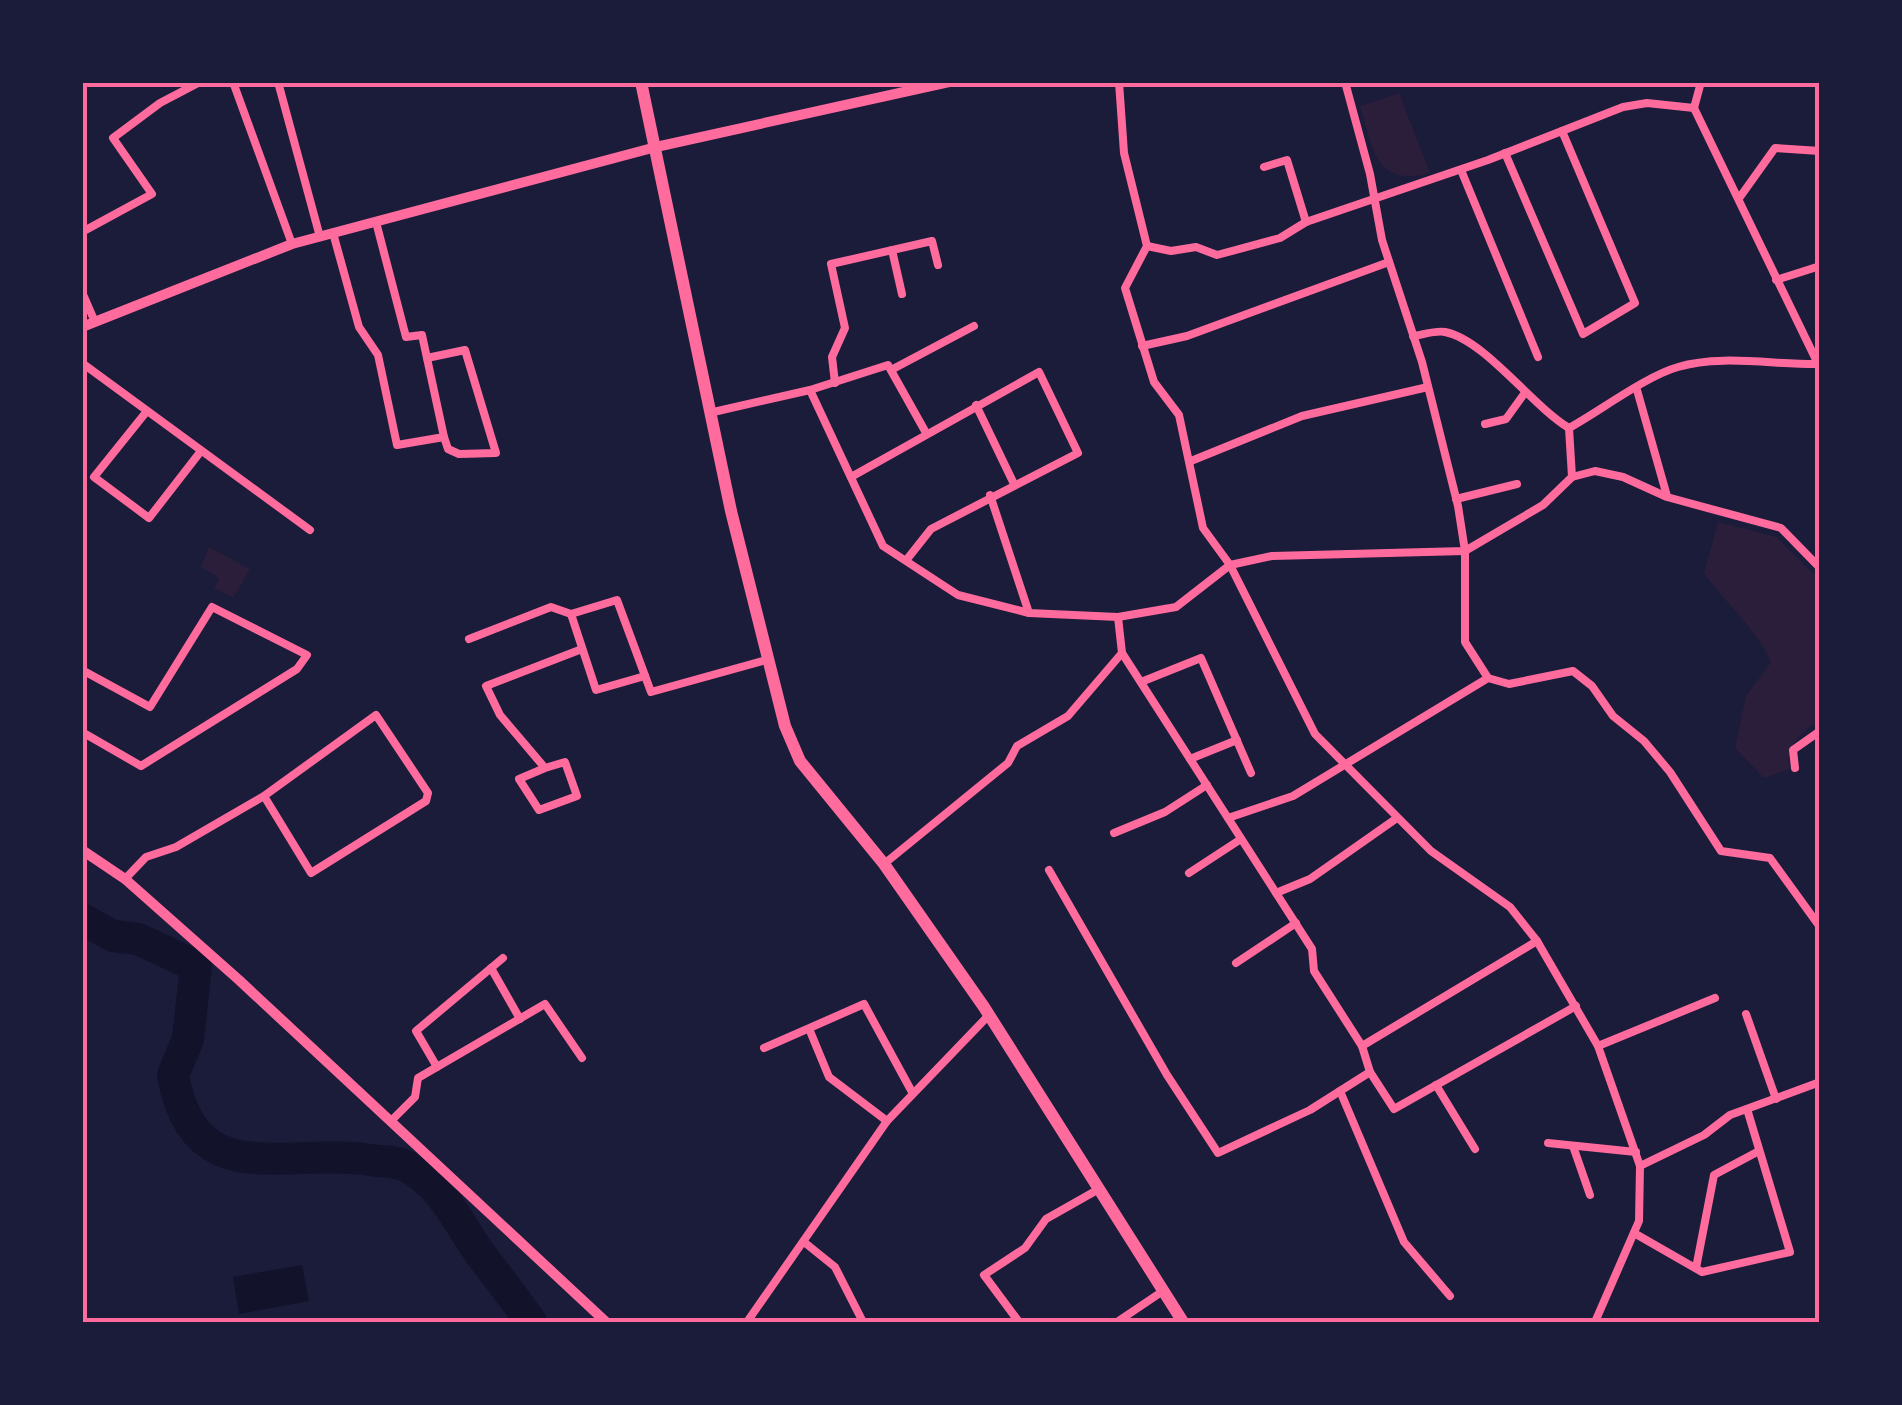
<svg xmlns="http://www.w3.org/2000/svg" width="1902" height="1405" font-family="'Asap Condensed',sans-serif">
<rect width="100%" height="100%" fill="#1b1b3a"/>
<g fill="#2a1e3b">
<path d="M1399 93 1430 173C1375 188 1373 148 1360 106Z"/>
<path d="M1718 522 1776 537 1819 579V721C1802 731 1783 748 1790 769L1764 778 1735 748 1746 696 1771 662C1756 627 1725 604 1704 573Z"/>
<polygon points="209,547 250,569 233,598 214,588 219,578 201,567"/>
</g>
<polygon fill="#12122b" points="302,1265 309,1301 239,1314 233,1277"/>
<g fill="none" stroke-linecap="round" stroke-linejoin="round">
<path stroke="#12122b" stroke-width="32" d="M82 919 113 936 138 939 196 966 188 1039 173 1075C194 1194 284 1147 371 1160 382 1162 398 1161 408 1167 444 1187 458 1223 481 1255 498 1277 515 1299 531 1322"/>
<g stroke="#ff6b9d" stroke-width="8">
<polyline points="233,82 292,244"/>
<polyline points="278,82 320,237"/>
<polyline points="1119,82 1124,153 1147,246 1125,288 1154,382 1179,415 1203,528 1230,565 1315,734 1431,851 1510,907 1537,941 1598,1046 1640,1166 1639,1221 1595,1322"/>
<polyline points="1345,82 1370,174 1382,240 1422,362 1458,506 1465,551 1465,642 1488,678 1509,684 1573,671 1592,686 1613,716 1644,741 1670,772 1721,851 1770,858 1820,927"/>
<polyline points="1701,82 1694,108 1820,368"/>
<polyline points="1505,153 1583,334 1635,303 1562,131"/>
<polyline points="1264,167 1287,160 1306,222"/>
<polyline points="1461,170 1538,357"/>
<polyline points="1740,197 1775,148 1820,151"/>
<polyline points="376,222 406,337 422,335 444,437"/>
<polyline points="82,232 152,194 113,138 160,103 200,82"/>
<polyline points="333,233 359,327 378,355 397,445 444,437 448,449 459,454 496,453 465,350 427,358"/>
<polyline points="1147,246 1171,251 1196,247 1217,255 1280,238 1306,222 1488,160 1623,107 1647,103 1694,108"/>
<polyline points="892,250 902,294"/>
<polyline points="1776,280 1820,266"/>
<polyline points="82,292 95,322"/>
<path d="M1413 336C1422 335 1436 330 1445 332 1485 340 1531 405 1569 428"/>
<polyline points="1142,346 1187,336 1389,262"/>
<polyline points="82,363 310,530"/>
<polyline points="891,370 974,326"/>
<polyline points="835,383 832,357 845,328 831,264 932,241 938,265"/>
<polyline points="810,390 888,365 925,431"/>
<polyline points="1637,390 1667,496"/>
<polyline points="976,405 1014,484"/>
<polyline points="147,411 94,477 149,518 201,451"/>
<path d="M709 413 810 390 883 546 958 595 1029 613 1118 617 1176 607 1230 565 1272 556 1465 551 1543 505 1572 477 1569 428C1600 411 1646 376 1678 367 1720 354 1776 365 1820 364"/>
<polyline points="1485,424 1506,419 1524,394"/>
<polyline points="1191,461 1302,416 1428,387"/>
<polyline points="851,477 1039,372 1078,453 931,529 908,558"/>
<polyline points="1572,477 1595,471 1623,477 1667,497 1781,528 1820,568"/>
<polyline points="990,495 1029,613"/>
<polyline points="1456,499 1517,484"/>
<polyline points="571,614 596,690 645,676"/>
<polyline points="1118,617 1122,653 1312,949 1314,971 1362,1046"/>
<polyline points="469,639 551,607 571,614 617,600 651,692 766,660"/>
<polyline points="82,670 150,707 212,607 307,655 297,669 141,766 82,732"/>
<polyline points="1141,682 1201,658 1251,773"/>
<polyline points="1190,759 1237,740"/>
<polyline points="545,768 519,779 539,810 577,796 565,762 545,768 500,715 486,686 582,649"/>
<polyline points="1795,768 1793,750 1820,731"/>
<polyline points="1228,818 1293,796 1488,678"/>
<polyline points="1114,833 1165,812 1207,785"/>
<polyline points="884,864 1008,763 1017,746 1068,716 1122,653"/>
<polyline points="1049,870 1167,1075 1218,1153 1310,1110 1370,1072 1362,1046 1537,941"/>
<polyline points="1189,873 1241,839"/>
<polyline points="125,879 146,857 176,847 264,796 376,715 428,793 426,801 311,873 264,796"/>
<polyline points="1276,893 1310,879 1397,818"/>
<polyline points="1236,963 1296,923"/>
<polyline points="491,968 520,1019"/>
<polyline points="1746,1014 1776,1099"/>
<polyline points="810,1031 829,1077 887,1121"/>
<polyline points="1598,1046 1715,998"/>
<polyline points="764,1048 864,1004 912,1092"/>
<polyline points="437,1067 416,1031 503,958"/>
<polyline points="1370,1072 1394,1109 1576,1006"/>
<polyline points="1436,1085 1475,1149"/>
<polyline points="1340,1091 1404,1242 1450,1296"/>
<polyline points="392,1120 415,1097 418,1078 545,1004 582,1058"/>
<polyline points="1548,1143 1636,1152"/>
<polyline points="1573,1146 1590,1195"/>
<polyline points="1640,1166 1704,1135 1730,1115 1820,1082"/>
<polyline points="1634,1233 1702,1272 1790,1252 1747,1109"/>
<polyline points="804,1242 835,1267 863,1322"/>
<polyline points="1696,1268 1714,1175 1759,1151"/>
<polyline points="747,1322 887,1121 989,1015"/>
<polyline points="1019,1322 984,1275 1025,1248 1046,1219 1099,1189"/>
<polyline points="1117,1322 1163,1291"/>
</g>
<g stroke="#ff6b9d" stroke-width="10">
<polyline points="82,327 292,244 656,147 949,82"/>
<polyline points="82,850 125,879 239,980 606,1322"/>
</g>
<polyline stroke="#ff6b9d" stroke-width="12" points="641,82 731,511 785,726 800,761 884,864 984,1007 1183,1322"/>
</g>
<rect width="1902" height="1405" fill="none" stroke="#1b1b3a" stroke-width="170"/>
<rect x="85" y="85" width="1732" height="1235" fill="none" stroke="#ff6b9d" stroke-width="4"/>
</svg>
